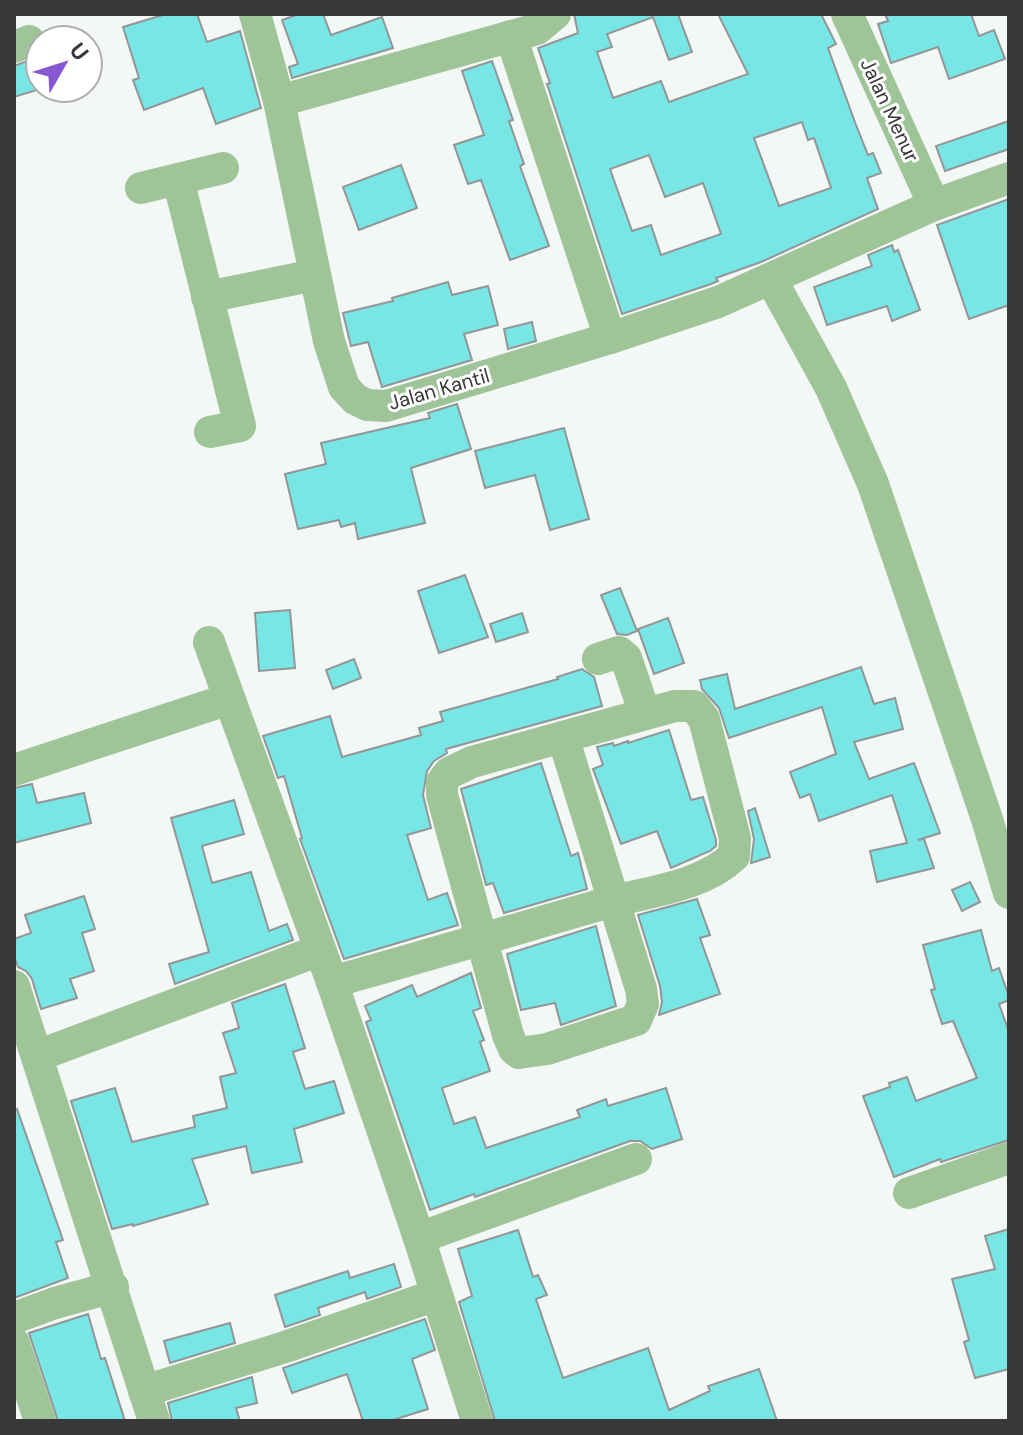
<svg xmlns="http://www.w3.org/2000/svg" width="1023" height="1435" font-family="'DM Sans',sans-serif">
<rect width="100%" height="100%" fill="#f3f7f5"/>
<g fill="#77e6e4" stroke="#929696" stroke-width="2" fill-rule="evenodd">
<polygon points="166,14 197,14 207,42 240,31 261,108 216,124 203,88 144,110 133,80 139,78 123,27"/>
<polygon points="299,14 323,14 331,35 382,17 393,48 292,78 289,67 298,64 282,20"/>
<path d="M574 14H678L692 52 669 60 653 17 607 34 612 47 597 52 613 98 661 81 669 102 748 74 718 14H821L836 44 828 48 856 125 868 155 873 153 881 173 867 178 878 209 761 262 716 278 718 281 711 284 622 314 547 84 550 83 538 48 578 33ZM802 122 808 140 814 138 831 188 779 206 754 138ZM649 155 665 197 703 183 721 234 661 255 651 225 632 231 610 169Z"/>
<polygon points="885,14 971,14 979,36 994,30 1005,59 949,79 938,47 891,63 878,24 888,21"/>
<polygon points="40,56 40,89 14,97 14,66"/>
<polygon points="492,61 513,120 509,121 524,164 520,166 549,246 510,260 481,180 468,184 454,145 484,135 462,71"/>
<polygon points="1009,121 1009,149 945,171 936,146"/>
<polygon points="401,165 417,208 359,230 343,187"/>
<polygon points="1009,199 1009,305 969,319 937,225"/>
<polygon points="892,245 894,252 898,250 920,310 892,321 887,306 827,325 814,287 872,266 868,255"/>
<polygon points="448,282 452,295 488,286 498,325 464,334 472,360 382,387 368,342 351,346 343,313 393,301 392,298"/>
<polygon points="532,322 536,341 508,349 504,329"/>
<polygon points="457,404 471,449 411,468 425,523 358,539 355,523 341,527 339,520 298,529 285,474 326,464 321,443 430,418 428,413"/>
<polygon points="564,428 589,519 550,530 535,475 485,488 475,451"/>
<polygon points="465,575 488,637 439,653 418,591"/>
<polygon points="620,588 637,631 627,635 617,634 601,595"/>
<polygon points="290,610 295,668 259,671 255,613"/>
<polygon points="522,613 528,632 496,642 490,624"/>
<polygon points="668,618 684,663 654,674 638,629"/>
<polygon points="354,659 361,678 333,689 326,670"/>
<polygon points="861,667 874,704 895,698 903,729 854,742 869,779 914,763 940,833 918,840 924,839 934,868 877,882 870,851 907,843 892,795 819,821 810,794 800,798 790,772 836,754 822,707 729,738 719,708 702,689 700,680 727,674 735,709"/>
<polygon points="582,669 594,677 602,706 446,749 447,753 434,761 427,771 423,795 431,828 407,835 428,900 447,893 458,925 344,959 300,839 302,838 284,776 278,778 263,736 330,716 342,757 421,735 419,728 443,721 440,712 558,679 557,677"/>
<polygon points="669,730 691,800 703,797 716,840 716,846 710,851 671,868 657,831 621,844 593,769 603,765 597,747 613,743 614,746 628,741 628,743"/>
<polygon points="541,763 571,856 578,853 587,889 504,913 493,883 486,885 461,789"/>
<polygon points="32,784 37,803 84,793 91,823 14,843 14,788"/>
<polygon points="234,800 244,834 202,846 212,883 251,872 269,931 287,924 293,940 175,984 169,964 209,952 171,818"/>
<polygon points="755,808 770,857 751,863 754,839 748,811"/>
<polygon points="970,882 980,902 962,911 952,890"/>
<polygon points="84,896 95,929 82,933 94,971 70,979 77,998 41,1009 32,979 26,971 18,967 14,956 14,939 31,933 25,915"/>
<polygon points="697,899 710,935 700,938 720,994 659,1015 662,1002 660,986 638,915"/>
<polygon points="596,926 616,1006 561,1025 555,1003 521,1010 507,954"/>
<polygon points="981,930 992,971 999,968 1009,997 1009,1000 999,1004 1009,1032 1009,1140 941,1162 940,1159 894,1177 863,1096 890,1087 889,1083 907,1077 916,1101 977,1078 953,1021 942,1024 931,990 935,989 923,945"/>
<polygon points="471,973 481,1008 473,1011 484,1040 480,1042 490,1071 442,1088 454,1124 475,1117 486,1148 580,1117 577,1110 606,1099 608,1106 666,1088 682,1139 652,1149 640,1141 630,1141 475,1197 474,1194 430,1210 366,1022 371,1020 365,1006 412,985 417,997"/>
<polygon points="285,984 305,1048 293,1052 305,1089 334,1081 344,1113 294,1129 302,1162 252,1173 246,1146 192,1159 208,1204 133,1226 133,1224 112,1229 71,1101 115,1088 132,1142 195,1127 193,1116 227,1108 220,1077 236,1073 223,1033 239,1028 232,1003"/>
<polygon points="17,1109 63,1240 56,1242 68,1278 14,1298 14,1110"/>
<polygon points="1009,1229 1009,1369 975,1378 964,1342 969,1340 952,1279 995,1269 985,1236"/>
<polygon points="518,1230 533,1277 538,1275 547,1295 536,1299 563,1378 648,1348 669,1410 710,1391 708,1386 759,1369 777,1421 495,1421 459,1302 472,1296 458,1249"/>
<polygon points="394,1264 401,1287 367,1299 365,1292 318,1308 320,1315 285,1327 275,1295 348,1271 350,1278"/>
<polygon points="88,1314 101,1359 105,1358 125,1421 58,1421 29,1333"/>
<polygon points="425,1319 435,1350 412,1359 428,1409 390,1421 363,1421 347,1374 292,1393 283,1368"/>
<polygon points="230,1323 235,1343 170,1363 164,1341"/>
<polygon points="252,1377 257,1403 236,1408 240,1421 172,1421 168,1403"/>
</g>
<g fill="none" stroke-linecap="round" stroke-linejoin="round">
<g stroke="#9fc498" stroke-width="32">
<polyline points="255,14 279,101 329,341 344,387 355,399 367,405 386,406 610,338 718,302 934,205 1009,178"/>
<polyline points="847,14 934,205"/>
<polyline points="511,36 610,338"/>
<polyline points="14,47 29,41"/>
<polyline points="279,101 537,29 555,14"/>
<polyline points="178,179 240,426 210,432"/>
<polyline points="141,188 223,168"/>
<polyline points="771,279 831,388 873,484 987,819 1009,893"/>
<polyline points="207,297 315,275"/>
<polyline points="209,642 332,982 419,1238 477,1421"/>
<polyline points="598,659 619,652 626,658 645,714"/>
<polyline points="14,770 229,699"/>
<path d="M332 982C422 957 513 930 603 904 647 891 700 888 734 856L735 838 704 719 694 706H675L472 762 449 773 442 782V795L508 1035 514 1049 519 1053 547 1049 636 1020 643 1004 641 989 563 737"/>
<polyline points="14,986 154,1421"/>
<polyline points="37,1056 320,950"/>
<polyline points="909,1193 1009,1158"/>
<polyline points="419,1238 636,1159"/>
<polyline points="14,1318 55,1303 113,1287"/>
<polyline points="14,1343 40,1421"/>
<polyline points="144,1391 285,1347 436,1295"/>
</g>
</g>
<g text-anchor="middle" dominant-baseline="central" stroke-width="6" stroke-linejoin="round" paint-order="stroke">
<g font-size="20" fill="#373837" stroke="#fff">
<text transform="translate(890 110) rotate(65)">Jalan Menur</text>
<text transform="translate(439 389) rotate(-16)">Jalan Kantil</text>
</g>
</g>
<rect width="1023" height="1435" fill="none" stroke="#373837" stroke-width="32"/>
<g transform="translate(64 64) rotate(51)"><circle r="38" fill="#ffffff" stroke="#afafaf" stroke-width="2"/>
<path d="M0-6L14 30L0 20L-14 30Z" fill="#8757d0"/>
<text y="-12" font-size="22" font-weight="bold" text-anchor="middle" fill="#373837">U</text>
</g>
</svg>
